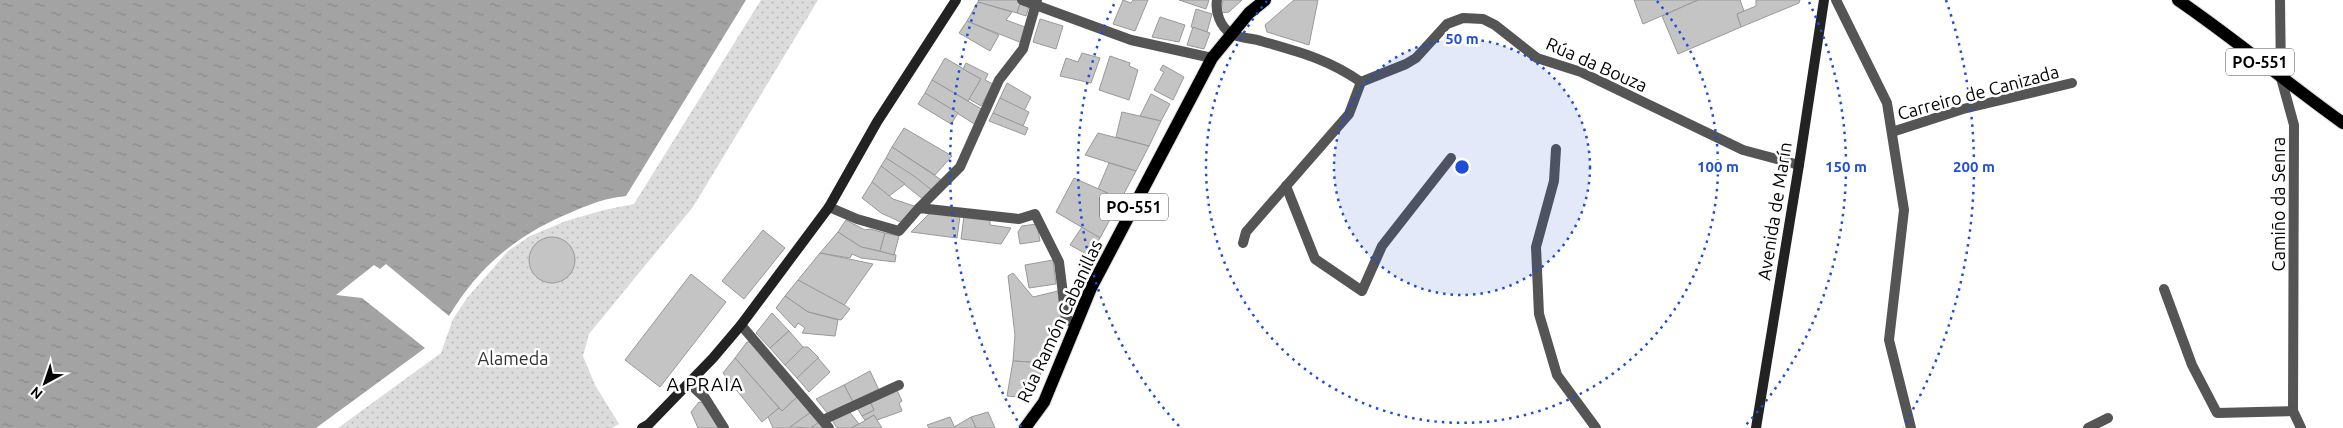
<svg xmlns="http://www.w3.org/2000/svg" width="2343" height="428" font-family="Ubuntu,sans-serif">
<defs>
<pattern id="park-dots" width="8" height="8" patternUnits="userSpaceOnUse" patternTransform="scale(1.25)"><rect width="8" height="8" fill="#dcdcdc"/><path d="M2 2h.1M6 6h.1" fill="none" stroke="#bbb" stroke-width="1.8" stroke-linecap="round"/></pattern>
<pattern id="water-ripples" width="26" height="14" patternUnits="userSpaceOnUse" patternTransform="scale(1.25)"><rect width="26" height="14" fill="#a3a3a3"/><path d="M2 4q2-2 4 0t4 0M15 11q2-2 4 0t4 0" fill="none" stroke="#8b8b8b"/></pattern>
</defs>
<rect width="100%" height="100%" fill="#fff"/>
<polygon fill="url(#park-dots)" points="761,0 818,0 693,207 589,334 583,356 595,385 619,424 612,428 338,428 441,353 453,319 467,298 508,251 530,236 566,221 604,210 634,204"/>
<path fill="url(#water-ripples)" d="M0 0H746L626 196C606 198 590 204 572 212 518 234 479 266 449 316L386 264 380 269 374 265 336 295 362 298 425 348 316 428H0Z"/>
<g fill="#c4c4c4" stroke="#999">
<polygon points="979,0 1018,0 1021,1 1017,13 978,2"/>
<polygon points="1123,0 1131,3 1133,0 1148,0 1135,31 1113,24"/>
<polygon points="1179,0 1209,0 1206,9"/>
<polygon points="1223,0 1242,0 1229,12 1220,13"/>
<polygon points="1294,0 1318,0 1309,45 1267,32 1265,25"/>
<polygon points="1634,0 1698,0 1643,24"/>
<polygon points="1698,0 1740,0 1744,11 1737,14 1741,27 1678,54 1662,16"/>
<polygon points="1756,0 1800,0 1799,3 1741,27 1737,14 1756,6"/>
<polygon points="1021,1 1030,4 1026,16 1017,13"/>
<polygon points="978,2 1012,12 1006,20 1025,27 1022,43 967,21"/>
<polygon points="1196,9 1212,14 1207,32 1191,27"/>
<polygon points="1160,17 1185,25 1179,42 1152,37"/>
<polygon points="1040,19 1063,26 1056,49 1033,42"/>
<polygon points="967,21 999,35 990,51 959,33"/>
<polygon points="1193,27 1210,33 1204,49 1187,45"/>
<polygon points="1082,53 1100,58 1091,83 1060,76 1066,58 1078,62"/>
<polygon points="1110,56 1130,63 1129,66 1138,70 1129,100 1099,90"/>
<polygon points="945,58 981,79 968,101 932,80"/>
<polygon points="966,63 988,74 985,80 993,84 981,106 969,99 981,79 963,69"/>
<polygon points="1163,65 1184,77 1173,100 1154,90 1164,72 1160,70"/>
<polygon points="932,80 983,110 976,125 925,93"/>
<polygon points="1007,83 1031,97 1024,111 1000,98"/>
<polygon points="925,93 958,113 951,124 918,104"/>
<polygon points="1151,94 1170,104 1161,121 1140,116"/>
<polygon points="1000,98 1029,112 1023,126 993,113"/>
<polygon points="1122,112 1161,121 1149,146 1116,137"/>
<polygon points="993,113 1028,128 1025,135 989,121"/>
<polygon points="904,128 952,156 935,175 892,147"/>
<polygon points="1098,133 1149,146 1136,171 1085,155"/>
<polygon points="892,147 943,181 933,191 886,158"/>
<polygon points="886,158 914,176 933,191 924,200 881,166"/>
<polygon points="1109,163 1136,171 1121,199 1098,189"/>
<polygon points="881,166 905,184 889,196 872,182"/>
<polygon points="1074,178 1121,199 1100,238 1056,212"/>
<polygon points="872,182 893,199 917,207 903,223 881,213 862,198"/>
<polygon points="930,213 960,216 957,238 911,232"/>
<polygon points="964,216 990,219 990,225 1011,228 1001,244 961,239"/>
<polygon points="846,220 865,230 870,229 885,233 880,251 861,247 838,232"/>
<polygon points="1037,224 1040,241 1020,244 1018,232 1022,226"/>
<polygon points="1082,227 1100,238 1090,256 1070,245"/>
<polygon points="763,230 785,248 744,299 722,281"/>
<polygon points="838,232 861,247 896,255 895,262 861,258 852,254 850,258 820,253"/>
<polygon points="885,233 899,236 894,255 880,251"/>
<circle cx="552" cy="260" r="23"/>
<polygon points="820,253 873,264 844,305 798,280"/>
<polygon points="1053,260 1056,284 1029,288 1025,265"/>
<polygon points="1013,273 1033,297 1058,291 1062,330 1048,363 1013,361 1015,335 1008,276"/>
<polygon points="691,274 726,302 660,387 625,360"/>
<polygon points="798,280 846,306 850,309 841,320 808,312 785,296"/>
<polygon points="785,296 808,312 838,320 835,336 802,333 805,328 798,323 795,328 776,308"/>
<polygon points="772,313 789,331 770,348 756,333"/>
<polygon points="789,331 803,347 785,365 770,348"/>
<polygon points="747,342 750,342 798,396 782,411 735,358"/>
<polygon points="803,347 808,347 819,358 797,378 785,365"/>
<polygon points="735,358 779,408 762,422 723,373"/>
<polygon points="818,358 830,372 809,392 797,378"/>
<polygon points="1013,361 1045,363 1031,398 1007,396"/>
<polygon points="870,371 879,390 853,402 844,385"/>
<polygon points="844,385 853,402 828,414 816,399"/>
<polygon points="896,388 902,401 899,403 902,411 877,420 874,415 865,420 862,416 874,410 869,400"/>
<polygon points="798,396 811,412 789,428 773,428 768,417 779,408 782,411"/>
<polygon points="869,400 874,410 862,416 856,406"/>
<polygon points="699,402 704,403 718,428 698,428 691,412"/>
<polygon points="848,410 859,424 851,428 837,428 832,420"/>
<polygon points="811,412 819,422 811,428 790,427"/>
<polygon points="988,412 995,428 976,428 971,417"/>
<polygon points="874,415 882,428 851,428 859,424"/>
<polygon points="950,417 955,428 929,428 927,425"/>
<polygon points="971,417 976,428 955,428 954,427"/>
<polygon points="819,422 824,428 811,428"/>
</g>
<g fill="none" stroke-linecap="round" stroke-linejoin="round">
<g stroke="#dbdbdb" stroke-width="14">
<g id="primary">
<path d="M2178 0C2235 39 2287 83 2343 123"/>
<polyline points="1025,428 1044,402 1091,288 1212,58 1249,13 1265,0"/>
</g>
</g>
<g stroke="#555" stroke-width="10">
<polyline points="1022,0 1131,40 1212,58"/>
<path d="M1217 0C1215 12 1220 26 1231 34 1238 38 1253 38 1261 41 1299 52 1328 59 1361 82"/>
<polyline points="1836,0 1887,103 1904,210 1889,340 1911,428"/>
<polyline points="2280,0 2281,78 2294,125 2293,411 2301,428"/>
<polyline points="1361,82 1406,64 1416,58 1447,24 1463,18 1483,19 1495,25 1537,58 1581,72 1743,150 1799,165"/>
<polyline points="1892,132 1963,109 2072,83"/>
<polyline points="1556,149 1554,181 1536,247 1539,314 1557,375 1596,428"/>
<polyline points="1286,186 1315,259 1362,291 1382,246 1451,158"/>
<polyline points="829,207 857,219 899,231 919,208 1019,219 1035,214 1059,262 1066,318 1075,325"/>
<polyline points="919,208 960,167 999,80 1023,49 1037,0"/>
<polyline points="1243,243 1246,232 1349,114 1361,82"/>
<polyline points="2164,289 2192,365 2217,413 2293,411"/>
<polyline points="741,325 829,428"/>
<polyline points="689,383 705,398 724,428"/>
<polyline points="823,420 899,385"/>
<polyline points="2088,428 2108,418"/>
</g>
<g stroke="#222" stroke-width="10">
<polyline points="642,428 649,424 713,358 741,325 829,207 877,122 956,0"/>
<polyline points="1756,428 1799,165 1824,0"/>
</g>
<use href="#primary" stroke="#000" stroke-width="12"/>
</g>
<circle cx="1462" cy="167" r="128" fill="#1d4ed8" fill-opacity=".12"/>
<g fill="none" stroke="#1d4ed8" stroke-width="2.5" stroke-dasharray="2.5 5">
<circle cx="1462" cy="167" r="128"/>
<path d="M1657 1A256 256 0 1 1 1267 1"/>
<path d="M1179 426A384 384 0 0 1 1115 2M1809 2A384 384 0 0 1 1745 426"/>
<path d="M1021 427A512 512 0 0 1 978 0M1946 0A512 512 0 0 1 1903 427"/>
</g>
<g text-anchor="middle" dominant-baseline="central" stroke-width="5" stroke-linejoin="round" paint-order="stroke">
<g fill="#fff" stroke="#4c4c4c" stroke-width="1">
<rect x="2226" y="48.5" width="68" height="27" rx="4"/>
<rect x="1100" y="193.5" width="68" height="27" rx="4"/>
</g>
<g font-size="16" font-weight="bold" fill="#000">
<text x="2260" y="62">PO-551</text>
<text x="1134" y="207">PO-551</text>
</g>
<g font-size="18" fill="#000" stroke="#fff">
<text transform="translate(1597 64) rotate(24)">Rúa da Bouza</text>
<text transform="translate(1978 92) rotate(-15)">Carreiro de Canizada</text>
<text transform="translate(2278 204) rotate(-90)">Camiño da Senra</text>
<text transform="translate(1774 211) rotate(-81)">Avenida de Marín</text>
<text transform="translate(1059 321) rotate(-65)">Rúa Ramón Cabanillas</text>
</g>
<g font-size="18" fill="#333" stroke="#fff">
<text x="513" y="358">Alameda</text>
</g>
<g font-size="19" letter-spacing="1" fill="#000" stroke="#fff">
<text x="705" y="384">A PRAIA</text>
</g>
</g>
<circle cx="1462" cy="167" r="8" fill="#1d4ed8" stroke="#fff" stroke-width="2.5"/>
<g font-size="15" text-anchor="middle" font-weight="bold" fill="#1d4ed8" stroke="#fff" stroke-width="5" stroke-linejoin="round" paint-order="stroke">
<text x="1462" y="44">50 m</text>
<text x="1718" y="172">100 m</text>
<text x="1846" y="172">150 m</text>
<text x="1974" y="172">200 m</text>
</g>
<g transform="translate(45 383) rotate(220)" stroke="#ffffff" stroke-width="4" paint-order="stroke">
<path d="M0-4L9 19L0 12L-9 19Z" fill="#000000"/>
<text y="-8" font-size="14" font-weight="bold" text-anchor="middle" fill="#000000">N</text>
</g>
</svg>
